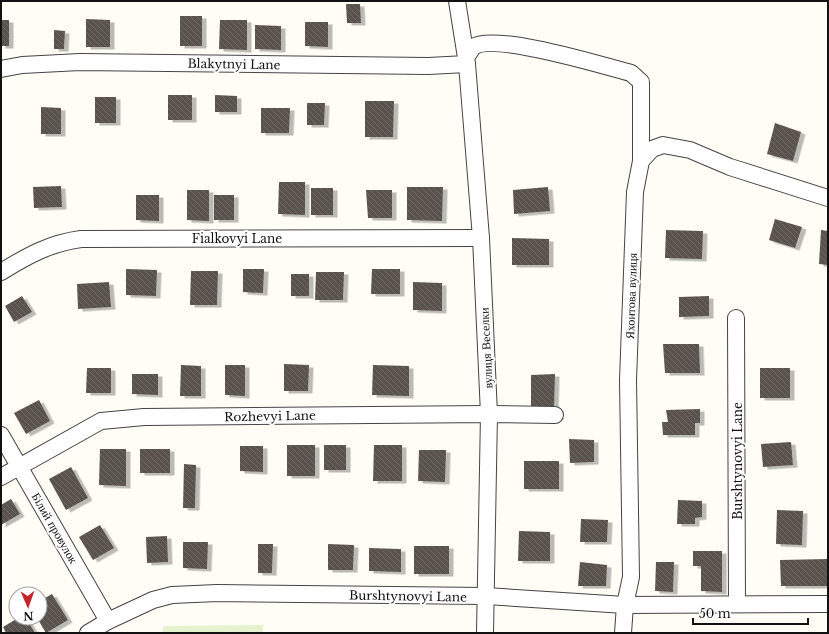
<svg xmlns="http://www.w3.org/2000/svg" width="829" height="634" font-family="'Libre Baskerville',serif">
<defs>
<pattern id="building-back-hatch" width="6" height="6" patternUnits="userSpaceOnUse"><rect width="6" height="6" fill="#5a524d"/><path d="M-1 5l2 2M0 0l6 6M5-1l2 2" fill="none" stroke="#6d6662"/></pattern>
<filter id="shadow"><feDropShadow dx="4.5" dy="2.5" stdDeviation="0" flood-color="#0004"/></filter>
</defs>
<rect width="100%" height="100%" fill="#fffdf5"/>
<polygon fill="#e6f2cf" points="263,625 263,633 163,633 163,626"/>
<g fill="url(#building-back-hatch)" filter="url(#shadow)">
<polygon points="346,4 360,4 361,23 347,23"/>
<rect x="180" y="16" width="22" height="30"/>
<polygon points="86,19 110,20 110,47 86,47"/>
<rect x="1" y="20" width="8" height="26"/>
<polygon points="220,20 247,20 247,50 219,49"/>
<polygon points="305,22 328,22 328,47 305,46"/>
<polygon points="255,25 281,26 281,50 255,49"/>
<polygon points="54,30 65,31 64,49 54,49"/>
<rect x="168" y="95" width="24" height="25"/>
<polygon points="215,95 237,96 237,112 215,112"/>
<rect x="95" y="97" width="21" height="26"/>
<polygon points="365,101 394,101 393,137 365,137"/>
<polygon points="307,103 325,103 324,125 307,125"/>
<polygon points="41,107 61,108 61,134 41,134"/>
<polygon points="261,108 290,108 289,133 261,133"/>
<polygon points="775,123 801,132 793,161 767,154"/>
<polygon points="279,182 305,182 305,215 278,214"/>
<polygon points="61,186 62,207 34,208 33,187"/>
<polygon points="407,187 443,187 442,221 407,220"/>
<polygon points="548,187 550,211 514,214 513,190"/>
<rect x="311" y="188" width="22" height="27"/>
<polygon points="187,190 209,190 209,221 187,220"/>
<polygon points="366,190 392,190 392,218 368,218"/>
<polygon points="136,195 159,195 159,221 136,220"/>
<rect x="214" y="195" width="20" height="25"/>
<polygon points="775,219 802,227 795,248 769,240"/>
<polygon points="666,230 703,231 702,259 665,258"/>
<polygon points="821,230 828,231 828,265 819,264"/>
<polygon points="512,238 549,239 549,265 512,265"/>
<polygon points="126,269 157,270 156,296 126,295"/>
<polygon points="243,269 264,269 263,293 243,292"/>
<polygon points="372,269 400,269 400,294 371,294"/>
<polygon points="191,271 218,271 217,305 190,305"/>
<polygon points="316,272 344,272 343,300 315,300"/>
<rect x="291" y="274" width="18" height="22"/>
<polygon points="109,282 111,307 78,309 77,284"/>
<polygon points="413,282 442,283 442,311 413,310"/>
<polygon points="22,296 32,312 14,322 5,306"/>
<polygon points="709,296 709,316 679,317 679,297"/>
<polygon points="663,344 699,344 700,373 665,373"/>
<polygon points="284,364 309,365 308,391 284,391"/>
<polygon points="181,365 201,366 201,396 180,396"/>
<polygon points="225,365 245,365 245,396 225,395"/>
<polygon points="373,365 409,366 409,396 372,395"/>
<polygon points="87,368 111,368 111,393 86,393"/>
<rect x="760" y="368" width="30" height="30"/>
<polygon points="132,374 158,374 158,395 132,394"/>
<polygon points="555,374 554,409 531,409 531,375"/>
<polygon points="39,400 50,421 26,434 14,413"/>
<polygon points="700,409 700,423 695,423 695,435 663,435 662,422 668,422 666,410"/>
<polygon points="569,439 594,440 594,462 570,463"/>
<polygon points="791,442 793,465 763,467 761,444"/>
<rect x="287" y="445" width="28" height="31"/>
<rect x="324" y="445" width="22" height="25"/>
<polygon points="374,445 402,445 402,481 373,481"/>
<polygon points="240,446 263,446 263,472 240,471"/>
<polygon points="100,449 126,449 126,486 99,485"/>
<rect x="140" y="449" width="30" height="24"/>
<polygon points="419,450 446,450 445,482 418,481"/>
<rect x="524" y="461" width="35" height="28"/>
<polygon points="184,464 196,465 195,508 183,508"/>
<polygon points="71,467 88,498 66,510 49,479"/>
<polygon points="11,499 20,514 1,525 1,505"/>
<polygon points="678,500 702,501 702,517 695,518 695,524 677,524"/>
<polygon points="777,510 803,511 802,545 776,544"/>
<polygon points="581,519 608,520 607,542 580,542"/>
<polygon points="100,525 114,548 93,560 79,537"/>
<polygon points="519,531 550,532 550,561 518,561"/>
<polygon points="167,536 168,562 147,563 146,537"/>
<polygon points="183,542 208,542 207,569 183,568"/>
<polygon points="258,544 273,544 272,573 258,573"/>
<polygon points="328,544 354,545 353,570 328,570"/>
<rect x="414" y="546" width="35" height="28"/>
<polygon points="369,548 401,549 401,572 369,571"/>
<polygon points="693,551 722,551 722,592 701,591 701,566 693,566"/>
<polygon points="828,559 828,586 781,586 780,560"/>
<polygon points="580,562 607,565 606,586 578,586"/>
<polygon points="656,562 674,562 673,592 655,591"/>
<polygon points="52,594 68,620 46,633 37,618 40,618 40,601"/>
<polygon points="18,618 26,618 35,633 6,633 3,627"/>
</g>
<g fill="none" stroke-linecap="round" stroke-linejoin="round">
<g stroke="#444" stroke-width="18">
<g id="minor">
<polyline points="457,1 467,64 481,238 489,414 485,633"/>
<path d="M466 57C468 55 471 50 473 47 494 32 604 66 631 73L641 82V161"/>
<polyline points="1,69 22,65 80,62 428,66 467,64"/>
<path d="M1 272C27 256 50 243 81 239L481 238"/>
<polyline points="736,318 737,604"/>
<polyline points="1,435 108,621"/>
<polyline points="1,477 101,421 144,417 489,414 555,415"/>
<polyline points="88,633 108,621 153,600 172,595 217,593 486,596 625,605 828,604"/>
<polyline points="623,633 625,605 631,577 628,380 635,192 641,161 652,149 663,145 690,150 730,167 828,198"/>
</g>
</g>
<use href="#minor" stroke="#fff" stroke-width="16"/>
</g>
<g text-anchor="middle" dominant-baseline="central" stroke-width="4" stroke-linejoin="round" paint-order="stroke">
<g font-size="12" fill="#111" stroke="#fff">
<text transform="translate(234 64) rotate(1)">Blakytnyi Lane</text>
<text x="237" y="238">Fialkovyi Lane</text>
<text transform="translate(631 296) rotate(-88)">Яхонтова вулиця</text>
<text transform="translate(486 348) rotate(-93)">вулиця Веселки</text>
<text transform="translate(270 416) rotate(-1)">Rozhevyi Lane</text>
<text transform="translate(737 461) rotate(-90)">Burshtynovyi Lane</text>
<text transform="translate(55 528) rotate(60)">Білий провулок</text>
<text transform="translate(408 596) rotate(1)">Burshtynovyi Lane</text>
</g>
</g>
<rect width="829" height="634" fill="none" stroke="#111111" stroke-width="4"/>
<g transform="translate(28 606) rotate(178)"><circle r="19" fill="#ffffff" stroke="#a0a0a0"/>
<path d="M0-3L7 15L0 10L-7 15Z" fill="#c4262e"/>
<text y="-6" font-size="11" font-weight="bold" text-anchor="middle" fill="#111111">N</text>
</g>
<path d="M693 618v6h115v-6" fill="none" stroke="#111111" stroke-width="2"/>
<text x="699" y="618" font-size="12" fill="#111111" stroke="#ffffff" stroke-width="3" paint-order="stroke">50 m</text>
</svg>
